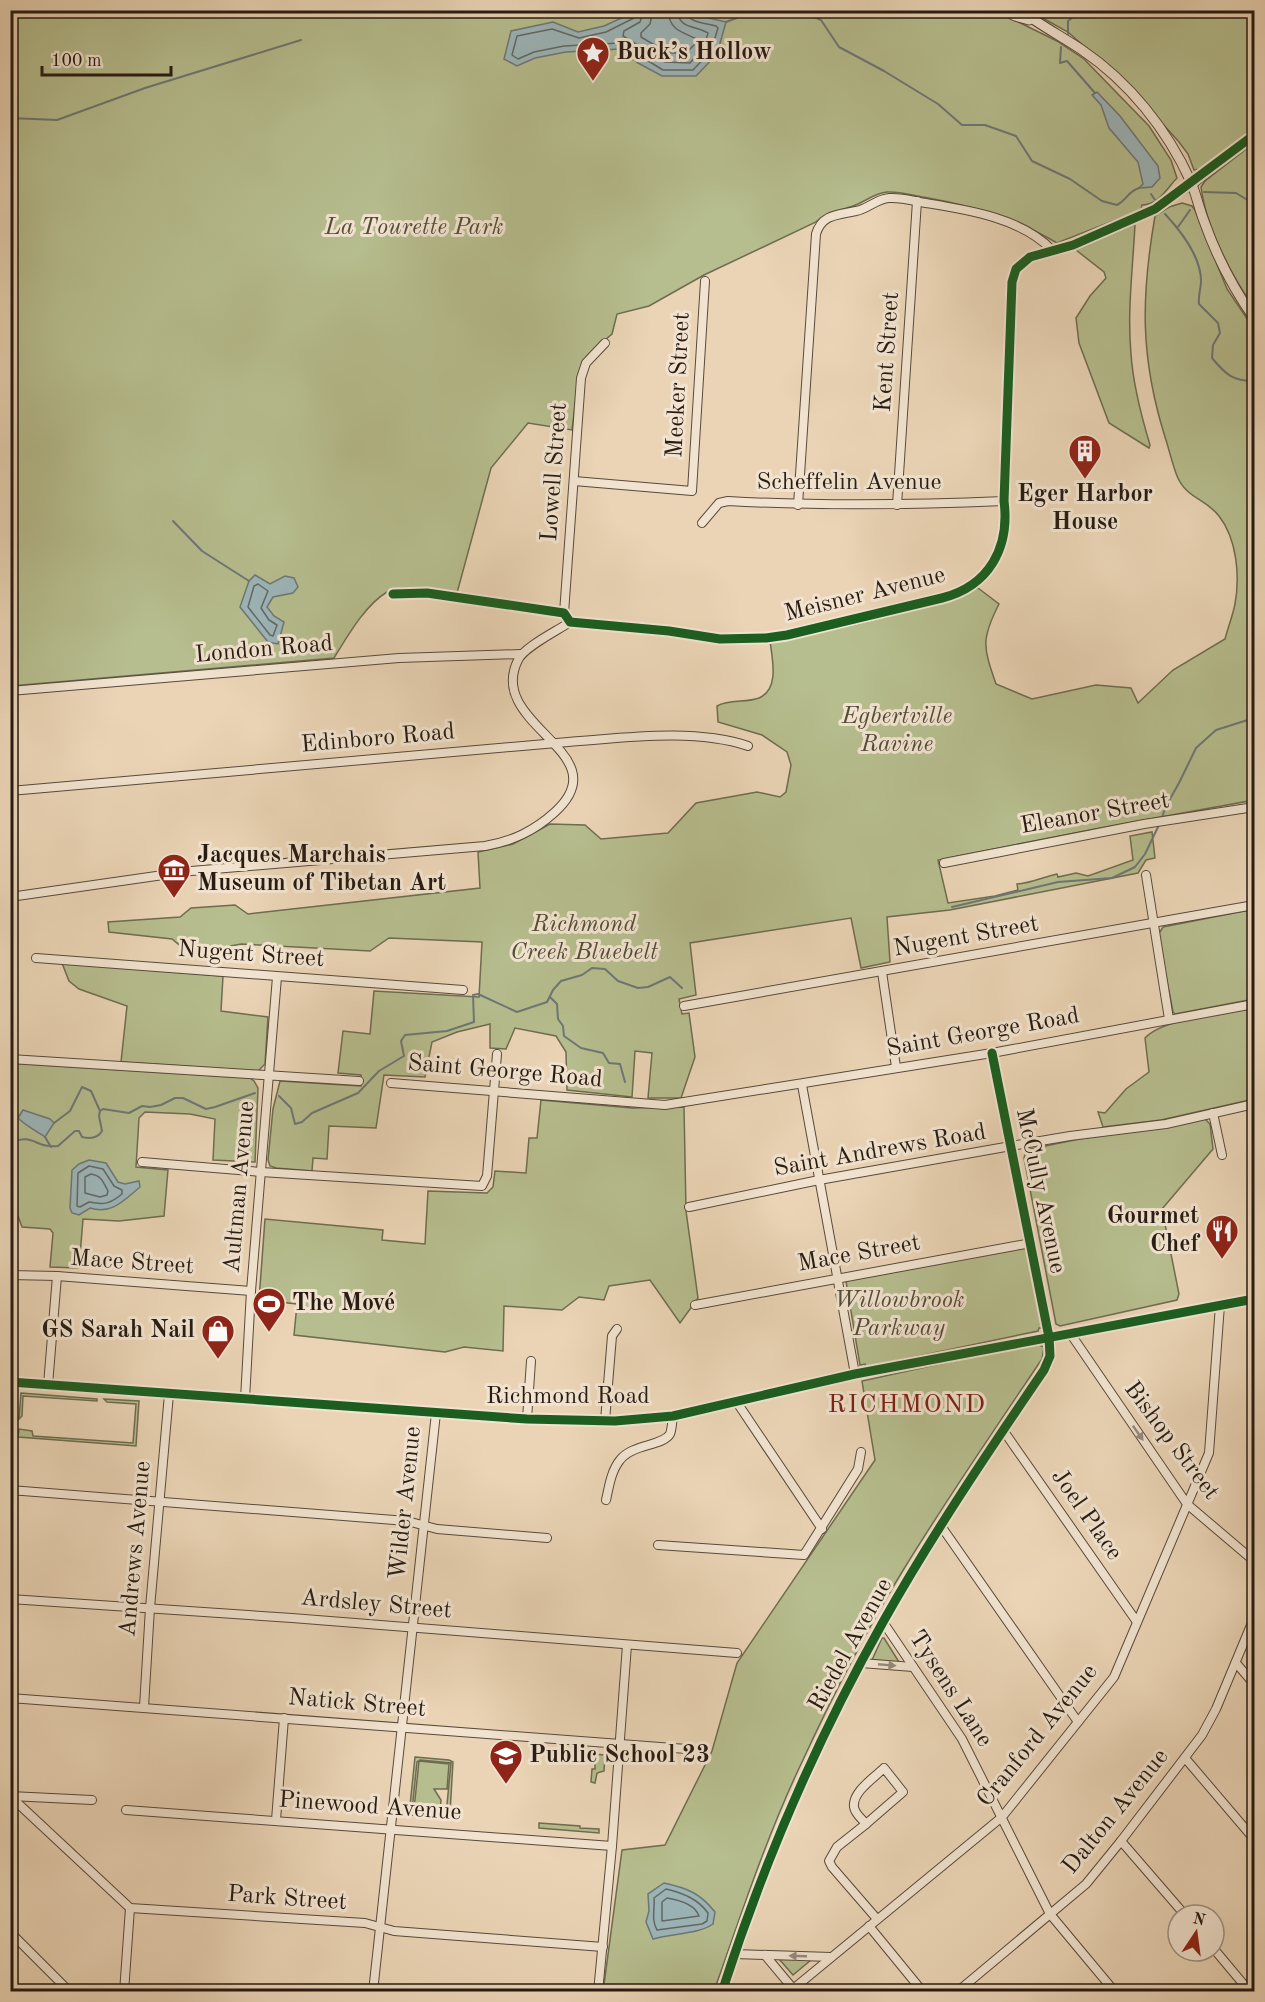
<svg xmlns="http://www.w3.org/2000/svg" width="1265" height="2002" font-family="'Old Standard TT',serif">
<rect width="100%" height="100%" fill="#ead4b5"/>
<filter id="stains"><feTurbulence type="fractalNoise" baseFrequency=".00333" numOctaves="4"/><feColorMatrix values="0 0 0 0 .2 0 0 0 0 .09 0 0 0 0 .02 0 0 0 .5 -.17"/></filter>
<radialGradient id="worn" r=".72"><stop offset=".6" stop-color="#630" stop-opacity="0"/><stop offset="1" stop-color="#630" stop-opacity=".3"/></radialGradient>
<g fill="#b6bd8e" stroke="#6e6c50" stroke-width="1.5" fill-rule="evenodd">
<path d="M11 11H996L1057 41 1084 59 1149 126 1171 160 1177 178C1167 188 1159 205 1142 205L1141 210 1057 243C1015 218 971 205 923 197 911 195 899 191 887 192 874 193 865 202 853 206 839 211 827 211 816 222L704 275 649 306 617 314 612 334 605 340 579 372 572 430 528 423 491 468 457 593C441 591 402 584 387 592 365 605 347 637 334 658L11 686Z"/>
<polygon points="1030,11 1254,11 1254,128 1201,169 1194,170 1188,154 1179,142 1127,84 1068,32"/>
<path d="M1254 143V307C1231 276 1206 226 1201 187L1205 181Z"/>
<path d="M1182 203 1192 206 1195 210 1227 289 1254 329V800L1106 827 938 860 948 903 995 896 1018 890 1017 884C1031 883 1043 877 1057 874L1058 877 1076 873 1088 876 1133 860 1130 836 1152 832 1155 858 1146 860 1138 873 950 910 887 917 890 962 861 968 851 918 690 943 696 995 679 999 682 1014 689 1013 695 1057 681 1098H648L652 1053 635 1051 632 1097 567 1090 566 1052 556 1036 515 1028 506 1049 490 1048V1024L457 1032 432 1042 425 1077 384 1075 376 1128 329 1126 327 1159 313 1158 312 1171 276 1168 270 1166 268 1160 273 1109 280 1081 361 1086V1075L338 1073 343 1031 370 1034 374 991 479 997 482 942 389 938 370 951 241 944 199 952 183 948 172 939 109 932 108 922 180 917 191 908 235 905 248 914 480 888 478 852 513 844 550 824 585 825 601 839 668 833 696 803 757 792 780 797 786 792 791 765 787 752 762 735 718 722 717 706C730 699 746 703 759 698 780 689 772 658 770 641 818 634 865 623 912 610 934 603 957 598 978 588L999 604C981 639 983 647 996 684L1032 699 1096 685 1131 688 1138 703 1173 670 1225 639C1228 627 1233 615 1235 604 1240 576 1237 539 1219 516 1206 499 1186 498 1177 476 1172 463 1169 449 1165 437 1140 357 1141 297 1155 216L1169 207Z"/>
<path d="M1135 224C1133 267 1127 311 1131 354 1133 385 1141 415 1150 445L1149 448 1109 423 1079 343 1076 318 1090 296 1106 278 1104 272 1076 250Z"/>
<polygon points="1254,909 1254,999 1175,1014 1173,1012 1158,935 1163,927"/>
<polygon points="62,963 223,976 221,1011 268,1017 265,1064 258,1071 121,1062 127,1006 79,989 69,981"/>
<path d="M1254 1008V1099L1161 1120 1103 1127 1098 1112 1105 1113 1126 1089 1149 1072 1145 1038C1163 1018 1227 1013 1254 1008Z"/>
<polygon points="10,1063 250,1078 254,1081 258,1088 255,1162 213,1160 215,1119 190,1114 145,1112 139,1118 136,1167 168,1170 164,1216 119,1221 83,1219 79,1268 50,1267 53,1233 50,1229 22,1227 18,1216 11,1216"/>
<polygon points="541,1100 632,1108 684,1107 686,1211 698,1298 680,1323 650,1280 609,1286 604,1300 579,1297 562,1310 504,1306 503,1351 464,1347 445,1352 294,1335 297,1304 259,1300 265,1219 383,1230 382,1240 425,1244 428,1191 487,1193 493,1187 495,1171 526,1173 529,1138 537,1138"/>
<polygon points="1205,1119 1210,1124 1213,1149 1162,1209 1179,1294 1177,1300 1060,1326 1056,1324 1024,1158 1026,1150 1079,1139 1161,1127"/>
<polygon points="1023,1248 1029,1252 1041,1314 1042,1328 1039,1328 1038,1331 866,1367 865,1364 860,1365 846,1281"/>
<path d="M1039 1345 1044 1347 1042 1359C994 1430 946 1500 902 1572 865 1633 832 1697 802 1762 767 1835 741 1915 714 1991L603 1992 622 1850 665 1845 712 1751 737 1663 875 1460 862 1381 981 1355Z"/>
<polygon points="21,1393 97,1399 97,1401 23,1396 22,1416 19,1419"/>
<polygon points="104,1399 139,1401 136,1446 18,1437 19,1429 32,1431 33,1436 133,1443 136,1404 107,1402"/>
<polygon points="882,1638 884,1638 899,1662 872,1660"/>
<polygon points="557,1751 605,1755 604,1771 597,1773 595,1783 591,1782 592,1769 595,1769 595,1760 556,1757"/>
<path d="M415 1757 449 1760 453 1762 450 1813 447 1817 409 1815ZM420 1760 451 1763 446 1815 414 1813H440L441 1800 434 1789H447L449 1764 419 1761 414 1809 412 1810 417 1762Z"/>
<polygon points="539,1823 580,1826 580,1828 599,1829 599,1833 539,1828"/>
<polygon points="779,1959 810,1959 811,1960 793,1975"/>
</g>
<g fill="#9cb5b8" stroke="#6d7776" stroke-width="1.5">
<polygon points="639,10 679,11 726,22 717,54 696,76 662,76 638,63 619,49 566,52 535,58 517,66 504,59 511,31 553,22 578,32 604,26"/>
<polygon points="1097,92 1120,116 1158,166 1160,178 1152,187 1139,188 1143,184 1138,162 1109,128 1101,105 1092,95"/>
<polygon points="255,575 270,584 285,576 294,578 298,587 293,593 273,597 267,607 274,616 284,622 278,644 268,642 240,607 249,581"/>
<path d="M23 1110 50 1119 54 1123 45 1137C35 1130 26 1126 18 1118Z"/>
<path d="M89 1160 106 1163 118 1182 125 1184 139 1181 140 1187C124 1200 112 1215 90 1208L79 1215 72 1213 70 1208 72 1170 79 1164Z"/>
<path d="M664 1883C687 1888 700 1893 715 1912L713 1924C697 1935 672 1933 653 1939L646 1922 649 1911 648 1894Z"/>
</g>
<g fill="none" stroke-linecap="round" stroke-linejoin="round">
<g stroke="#626866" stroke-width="1.5">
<path d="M636 10 634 18 606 32 579 38 552 29 517 36 512 55 518 59 534 52 564 46 619 43 663 70H693L711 51 718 28 716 26C705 23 687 23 685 10"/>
<path d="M644 10 640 22 624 31 623 36 665 62 690 63 704 47 708 33C696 25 679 30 677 10"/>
<path d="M653 10 650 24 641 33V37L668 53H686L696 43 697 39C682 32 669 30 668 10"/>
<polygon points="258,584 268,591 261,608 269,620 277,625 273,636 270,635 248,607 254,586"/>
<path d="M89 1166 103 1169 114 1186 122 1190V1194C110 1204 104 1205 89 1202L80 1207 77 1206 78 1173Z"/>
<path d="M91 1174C102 1176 103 1182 108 1191L107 1195 100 1197 85 1193V1177Z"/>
<path d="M666 1889C683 1893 698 1899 708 1913L707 1921 702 1924 657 1930C651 1920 655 1909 654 1898Z"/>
<path d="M667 1898C679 1900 695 1904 699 1916L662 1921V1902Z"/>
</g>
<g stroke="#6d7776" stroke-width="2">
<path d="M798 10 821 20 839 47 884 71 938 104 962 125H985L1016 136 1032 161 1070 179 1102 201 1117 205C1127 200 1127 192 1139 188"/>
<polyline points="726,22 758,10"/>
<polyline points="1068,34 1068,21 1082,10"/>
<polyline points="1061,47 1060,63 1067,61 1095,93"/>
<polyline points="10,118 57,120 145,88 301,40"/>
<polyline points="1204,192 1236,193 1254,204"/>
<polyline points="1151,194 1155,200"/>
<path d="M1165 214C1180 230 1201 257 1201 281 1201 288 1198 296 1199 304L1218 323 1220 333 1213 345 1212 358C1226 375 1233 381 1254 381"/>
<polyline points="1178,227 1190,210"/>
<polyline points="173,521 202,551 249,581"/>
<polyline points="1161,820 1166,806 1179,783 1196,748 1216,730 1254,718"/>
<polyline points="952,907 1058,882 1112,878 1135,867 1145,854 1159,825"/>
<polyline points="550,997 557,1004 558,1019 563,1026 564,1036 581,1048 603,1053 609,1063 620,1064 625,1082"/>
<polyline points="279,1096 291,1108 295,1124 302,1122 312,1113 358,1093 379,1071 404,1056 401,1041 405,1035 447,1031 474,1022 473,995 478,994 517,1012 547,1002 553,990 561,981 582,975 592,968 605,969 618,981 638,988 648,987 670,977 682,988"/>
<polyline points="54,1123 70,1111 82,1087 91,1091 100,1111"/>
<polyline points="45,1137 51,1147"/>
<path d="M10 1143C34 1132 35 1149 58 1146L75 1131H79L82 1137C90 1139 98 1138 102 1131L99 1116 100 1111 103 1109 129 1113 142 1106 150 1107 161 1105 175 1098H183L206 1109 215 1107 255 1093"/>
</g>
<g stroke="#58493c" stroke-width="10">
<g id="minor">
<polyline points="574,481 692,491 705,281"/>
<path d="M798 505 816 234C822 214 838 215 856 211 868 209 876 199 889 198 901 197 914 201 926 203 969 210 1021 218 1052 250"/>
<polyline points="897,505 917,201"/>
<path d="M702 523 719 503 728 501C820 506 912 505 1004 501"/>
<path d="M393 594 427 593 564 613 570 622 669 631 720 639 766 638 787 635 942 598C989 586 1010 548 1004 501L1012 282 1016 269 1030 257 1073 245 1144 215 1192 184"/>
<polyline points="564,613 581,378 586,363 605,343"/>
<polyline points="10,691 399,658 521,654"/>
<path d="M10 791 568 742C625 738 693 728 748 746"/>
<polyline points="944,863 1144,824 1254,807"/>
<polyline points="1146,875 1169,1019"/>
<path d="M10 897 191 871 485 846C513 841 534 831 555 812 621 752 485 726 518 660 524 647 557 631 570 622"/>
<polyline points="36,958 463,990"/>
<polyline points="882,972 896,1067"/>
<polyline points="684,1006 1254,905"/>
<polyline points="10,1059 359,1081"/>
<polyline points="391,1083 665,1105 992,1053 1254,1004"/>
<polyline points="802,1085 855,1374"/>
<polyline points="1213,1113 1222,1155"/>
<polyline points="142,1162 261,1172 482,1186 487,1176 497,1054"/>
<polyline points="689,1207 819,1180 1011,1146 1070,1136 1166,1124 1254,1104"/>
<polyline points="10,1275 57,1276 251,1291"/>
<polyline points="695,1305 1031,1243"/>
<polyline points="1070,1333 1187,1504 1254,1561"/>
<polyline points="48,1385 57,1276"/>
<polyline points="245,1399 251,1291 277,977"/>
<polyline points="736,1401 822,1529"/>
<polyline points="10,1407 12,1383"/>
<polyline points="527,1419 531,1361"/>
<polyline points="605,1421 612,1336 617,1329"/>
<polyline points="1003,1430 1137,1622"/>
<polyline points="10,1490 407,1521 437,1529 547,1538"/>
<path d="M606 1500C609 1487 611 1471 620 1460 632 1444 663 1446 670 1434 672 1429 672 1422 673 1416"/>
<polyline points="941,1526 1078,1722"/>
<polyline points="658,1545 804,1555 858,1469 861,1452"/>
<polyline points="10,1599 292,1618 737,1653"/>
<polyline points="883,1622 962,1739 1050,1914 1115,1992"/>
<polyline points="861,1663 913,1667"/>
<polyline points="1236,1663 1254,1684"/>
<polyline points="10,1698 700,1750"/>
<polyline points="144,1707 150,1608 169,1394"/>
<polyline points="1185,1758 1254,1839"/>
<path d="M884 1768 903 1792 866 1824C862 1819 855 1814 854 1807 852 1792 874 1778 884 1768Z"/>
<polyline points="10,1796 130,1908 365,1923 394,1931 603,1947"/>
<polyline points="10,1796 92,1800"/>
<polyline points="126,1810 612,1846"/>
<polyline points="276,1820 284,1718"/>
<polyline points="866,1824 837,1847 829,1861 832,1867 877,1919"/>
<polyline points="1121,1841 1185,1915"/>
<polyline points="869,1926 923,1992"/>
<polyline points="10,1932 70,1992"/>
<polyline points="1214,1949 1250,1992"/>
<polyline points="734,1954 831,1957"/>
<polyline points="765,1955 795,1991"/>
<polyline points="793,1989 1002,1817 1114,1677 1209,1453 1220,1305"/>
<polyline points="124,1992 130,1908"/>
<polyline points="373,1992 436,1413"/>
<polyline points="598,1992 612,1846 627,1645"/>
<path d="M722 1992C763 1864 817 1739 883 1622 932 1535 988 1452 1044 1370L1050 1356 1049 1337 992 1053"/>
<polyline points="957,1992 1086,1884 1121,1841 1202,1735 1216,1709 1254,1618"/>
</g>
</g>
<g stroke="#58493c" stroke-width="11">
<g id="tertiary">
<polyline points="1004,10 1015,16 1029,20"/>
<path d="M1020 10C1040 25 1061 36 1082 50 1129 82 1167 129 1191 182 1196 194 1199 208 1204 221 1216 255 1233 288 1254 318"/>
<polyline points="1192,184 1254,135"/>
<polyline points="10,1382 527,1419 615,1421 673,1416 855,1374 1254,1299"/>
</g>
</g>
<use href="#minor" stroke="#f1e3cf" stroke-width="8"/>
<use href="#tertiary" stroke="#f1e3cf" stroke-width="9"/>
<g stroke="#f1e3cf" stroke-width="13">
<g id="cycleway">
<path d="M393 594 427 593 564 613 570 622 669 631 720 639 766 638 787 635 942 598C989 586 1010 548 1004 501L1012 282 1016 269 1030 257 1073 245 1155 209 1254 135"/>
<polyline points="10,1382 527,1419 615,1421 673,1416 855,1374 1254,1299"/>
<path d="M722 1992C763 1864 817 1739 883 1622 932 1535 988 1452 1044 1370L1050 1356 1049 1337 992 1053"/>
</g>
</g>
<use href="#cycleway" stroke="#1b5e20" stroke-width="9"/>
</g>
<defs><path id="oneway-solid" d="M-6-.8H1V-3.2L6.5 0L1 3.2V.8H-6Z" transform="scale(1.5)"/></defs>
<g fill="#96897a">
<use href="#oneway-solid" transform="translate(1138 1433) rotate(55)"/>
<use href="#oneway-solid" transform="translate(887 1665) rotate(5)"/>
<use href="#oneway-solid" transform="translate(798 1956) rotate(-178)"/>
</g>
<defs>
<g id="sight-pin" transform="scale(1.725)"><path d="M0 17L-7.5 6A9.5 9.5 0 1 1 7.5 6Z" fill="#8f2418" stroke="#f1e3cf"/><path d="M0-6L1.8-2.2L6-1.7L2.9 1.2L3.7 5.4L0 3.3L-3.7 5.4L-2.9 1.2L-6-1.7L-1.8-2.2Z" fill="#fff"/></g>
<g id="building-pin" transform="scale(1.725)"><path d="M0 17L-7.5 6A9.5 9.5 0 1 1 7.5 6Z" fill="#8f2418" stroke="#f1e3cf"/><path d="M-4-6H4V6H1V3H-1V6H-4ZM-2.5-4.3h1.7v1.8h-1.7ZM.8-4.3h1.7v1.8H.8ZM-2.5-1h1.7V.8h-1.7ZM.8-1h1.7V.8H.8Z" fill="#fff"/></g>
<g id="museum-pin" transform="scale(1.725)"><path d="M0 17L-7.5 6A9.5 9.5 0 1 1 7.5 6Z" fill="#8f2418" stroke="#f1e3cf"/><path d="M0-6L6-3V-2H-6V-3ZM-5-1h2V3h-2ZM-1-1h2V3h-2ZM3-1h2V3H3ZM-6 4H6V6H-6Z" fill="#fff"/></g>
<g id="restaurant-pin" transform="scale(1.725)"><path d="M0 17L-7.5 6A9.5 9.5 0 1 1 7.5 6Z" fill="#8f2418" stroke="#f1e3cf"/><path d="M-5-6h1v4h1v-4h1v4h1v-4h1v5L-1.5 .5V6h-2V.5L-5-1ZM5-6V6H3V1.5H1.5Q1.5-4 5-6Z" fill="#fff"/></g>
<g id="stadium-pin" transform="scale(1.725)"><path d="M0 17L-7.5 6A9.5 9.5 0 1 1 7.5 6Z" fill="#8f2418" stroke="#f1e3cf"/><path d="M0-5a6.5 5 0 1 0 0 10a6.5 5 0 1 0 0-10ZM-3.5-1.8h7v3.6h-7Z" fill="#fff"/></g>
<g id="shop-pin" transform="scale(1.725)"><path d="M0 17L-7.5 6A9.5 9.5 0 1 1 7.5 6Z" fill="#8f2418" stroke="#f1e3cf"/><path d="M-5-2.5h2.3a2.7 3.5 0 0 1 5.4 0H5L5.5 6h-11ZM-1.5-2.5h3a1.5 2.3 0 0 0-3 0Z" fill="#fff"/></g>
<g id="school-pin" transform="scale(1.725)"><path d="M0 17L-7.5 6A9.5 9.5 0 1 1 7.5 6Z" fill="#8f2418" stroke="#f1e3cf"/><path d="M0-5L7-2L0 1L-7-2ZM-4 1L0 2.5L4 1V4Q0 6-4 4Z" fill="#fff"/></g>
</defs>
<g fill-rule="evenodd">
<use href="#sight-pin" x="593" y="53"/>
<use href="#building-pin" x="1085" y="451"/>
<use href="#museum-pin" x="174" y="870"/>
<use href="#restaurant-pin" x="1222" y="1231"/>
<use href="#stadium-pin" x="269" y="1304"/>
<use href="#shop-pin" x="218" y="1331"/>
<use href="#school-pin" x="506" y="1756"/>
</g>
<g text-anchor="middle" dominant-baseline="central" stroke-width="6" stroke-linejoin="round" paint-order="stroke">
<g font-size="24" font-weight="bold" fill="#271b13" stroke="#f1e3cf" text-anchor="start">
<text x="616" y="53">Buck’s Hollow</text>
<text x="1085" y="495" text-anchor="middle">Eger Harbor<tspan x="1085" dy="28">House</tspan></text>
<text x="197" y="856">Jacques Marchais<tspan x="197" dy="28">Museum of Tibetan Art</tspan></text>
<text x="1199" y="1217" text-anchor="end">Gourmet<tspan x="1199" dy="28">Chef</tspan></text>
<text x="292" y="1304">The Mové</text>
<text x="195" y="1331" text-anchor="end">GS Sarah Nail</text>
<text x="529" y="1756">Public School 23</text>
</g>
<g font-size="24" font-style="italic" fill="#524c38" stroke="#f1e3cf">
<text x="414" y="228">La Tourette Park</text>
<text x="897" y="717">Egbertville<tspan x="897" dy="28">Ravine</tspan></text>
<text x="584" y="925">Richmond<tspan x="584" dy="28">Creek Bluebelt</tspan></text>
<text x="899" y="1301">Willowbrook<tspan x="899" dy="28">Parkway</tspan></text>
</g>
<g font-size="24" fill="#271b13" stroke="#f1e3cf">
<text transform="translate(888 352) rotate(-86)">Kent Street</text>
<text transform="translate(679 385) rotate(-87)">Meeker Street</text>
<text transform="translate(555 472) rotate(-86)">Lowell Street</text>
<text x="849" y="483">Scheffelin Avenue</text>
<text transform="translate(865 595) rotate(-14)">Meisner Avenue</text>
<text transform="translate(264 650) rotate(-5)">London Road</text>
<text transform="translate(378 739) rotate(-5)">Edinboro Road</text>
<text transform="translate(1095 814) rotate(-10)">Eleanor Street</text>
<text transform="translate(966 937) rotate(-10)">Nugent Street</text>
<text transform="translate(251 955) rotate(4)">Nugent Street</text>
<text transform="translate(983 1033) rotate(-10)">Saint George Road</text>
<text transform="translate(505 1072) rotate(5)">Saint George Road</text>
<text transform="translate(880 1151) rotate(-10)">Saint Andrews Road</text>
<text transform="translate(240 1187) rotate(-85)">Aultman Avenue</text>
<text transform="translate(1040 1191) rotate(78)">McCully Avenue</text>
<text transform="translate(859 1254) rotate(-10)">Mace Street</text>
<text transform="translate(132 1263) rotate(4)">Mace Street</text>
<text x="568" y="1397">Richmond Road</text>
<text transform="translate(1171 1441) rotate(53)">Bishop Street</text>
<text transform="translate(406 1503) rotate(-84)">Wilder Avenue</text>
<text transform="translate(1086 1515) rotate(55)">Joel Place</text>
<text transform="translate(136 1549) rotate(-85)">Andrews Avenue</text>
<text transform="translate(376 1605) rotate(5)">Ardsley Street</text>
<text transform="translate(851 1645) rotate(-61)">Riedel Avenue</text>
<text transform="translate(950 1689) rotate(57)">Tysens Lane</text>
<text transform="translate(357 1704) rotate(5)">Natick Street</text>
<text transform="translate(1038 1736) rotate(-51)">Cranford Avenue</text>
<text transform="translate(370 1807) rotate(4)">Pinewood Avenue</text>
<text transform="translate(1116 1812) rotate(-51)">Dalton Avenue</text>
<text transform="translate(287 1899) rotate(4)">Park Street</text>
</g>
<g font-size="26" letter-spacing="1.5" fill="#7a1f14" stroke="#f1e3cf">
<text x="907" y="1405">RICHMOND</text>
</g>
</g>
<rect width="1265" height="2002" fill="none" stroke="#ead4b5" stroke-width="36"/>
<rect x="12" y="12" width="1241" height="1978" fill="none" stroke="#271b13" stroke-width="3"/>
<rect x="18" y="18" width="1229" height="1966" fill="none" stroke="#271b13" stroke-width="1.5"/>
<g transform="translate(1196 1933) rotate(13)"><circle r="28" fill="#f1e3cf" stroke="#a09384" stroke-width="1.5"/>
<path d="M0-4.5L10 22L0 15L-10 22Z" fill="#8f2418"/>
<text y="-9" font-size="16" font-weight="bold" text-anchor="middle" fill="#271b13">N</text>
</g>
<path d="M42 66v9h129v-9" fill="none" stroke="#271b13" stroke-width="3"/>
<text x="51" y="66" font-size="18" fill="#271b13" stroke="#f1e3cf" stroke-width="4.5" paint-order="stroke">100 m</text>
<rect width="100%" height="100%" filter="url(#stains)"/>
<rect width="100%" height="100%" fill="url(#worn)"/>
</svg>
